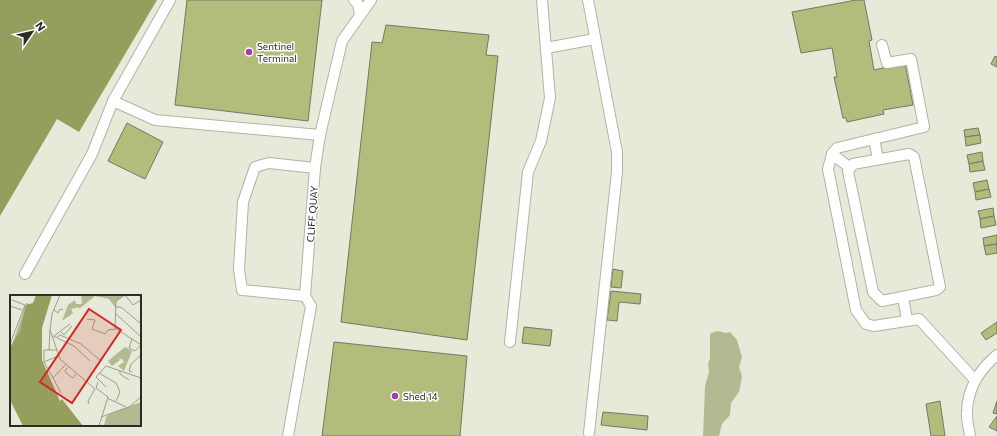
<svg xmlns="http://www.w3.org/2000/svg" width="997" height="436" font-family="Commissioner,sans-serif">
<rect width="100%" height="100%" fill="#e7ead8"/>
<polygon fill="#b3ba91" points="718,331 726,333 730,332 737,340 742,357 739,367 742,376 739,392 731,403 730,415 722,424 719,436 703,436 705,386 709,372 708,363 710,359 710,335 711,333"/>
<polygon fill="#959e5d" points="0,0 157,0 79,132 57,119 0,216"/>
<g fill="#b3bc7b" stroke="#747767">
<polygon points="187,0 322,0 308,121 175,105"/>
<polygon points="856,0 864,0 872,40 869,41 874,70 905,63 913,105 883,110 884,114 847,122 846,118 843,118 834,77 837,77 832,48 801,53 792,12"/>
<polygon points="386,25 489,35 486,55 498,56 467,340 341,322 372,42 382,43"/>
<polygon points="995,56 997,57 997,67 991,64"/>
<polygon points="127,123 163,142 145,179 108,161"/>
<polygon points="978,128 980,135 965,137 964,130"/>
<polygon points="980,135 981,143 966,146 965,137"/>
<polygon points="982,152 983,161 969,164 967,155"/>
<polygon points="983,161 985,170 970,172 969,164"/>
<polygon points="987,180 989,189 975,192 973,183"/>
<polygon points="989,189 991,197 976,200 975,192"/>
<polygon points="993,208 994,216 980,219 978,211"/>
<polygon points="994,216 996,225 981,228 980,219"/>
<polygon points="997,235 997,244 984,246 983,238"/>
<polygon points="997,244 997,253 986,255 984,246"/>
<polygon points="613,269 623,271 621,288 611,287"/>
<polygon points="611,291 641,294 640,304 619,302 617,321 607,320"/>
<polygon points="997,322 997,333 986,340 981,333"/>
<polygon points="524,327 552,330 550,346 522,343"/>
<polygon points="334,342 467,356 460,436 322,436"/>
<polygon points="940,401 945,436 931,436 926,404"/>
<polygon points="997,401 997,414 993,413"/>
<polygon points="603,412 648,416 647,430 601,425"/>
<polygon points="997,416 997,431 989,427"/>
</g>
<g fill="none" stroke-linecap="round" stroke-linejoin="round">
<g stroke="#b0b4a2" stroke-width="12">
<g id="minor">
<polyline points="170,0 113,101 155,120 320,135"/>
<polyline points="354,0 358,4 360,15"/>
<polyline points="588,0 617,152 617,172 589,433"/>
<polyline points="882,45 887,63 911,59 924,127 837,148 832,154 828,169 856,310 866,324 874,326 919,319 975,380"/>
<polyline points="546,48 595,39"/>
<polyline points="874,139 878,159"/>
<polyline points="832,154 849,167"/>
<polygon points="909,154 914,157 940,287 936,290 882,301 873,292 848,171 853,164"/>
<polyline points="25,274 92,154 113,101"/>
<polyline points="305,296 242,290 239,269 243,202 255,167 269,163 315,168"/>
<polyline points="903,297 907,320"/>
<polyline points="510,342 528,172 541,141 550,98 542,0"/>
<polyline points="288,436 311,306 305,296 315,168 320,135 342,41 371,0"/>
<path d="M970 436C969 428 966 419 967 411 968 388 980 369 997 355"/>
</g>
</g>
<use href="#minor" stroke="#fff" stroke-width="10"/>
</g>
<g fill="#a03fa7" stroke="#fff" stroke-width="1.5">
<circle cx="249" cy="52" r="4"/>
<circle cx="395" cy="396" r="4"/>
</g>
<g text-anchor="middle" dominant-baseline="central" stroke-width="3" stroke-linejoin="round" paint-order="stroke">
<g font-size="10" fill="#2a2c25" stroke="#fff" text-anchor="start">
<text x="257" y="46">Sentinel<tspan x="257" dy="12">Terminal</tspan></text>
<text x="403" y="396">Shed 14</text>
</g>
<g font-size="10" fill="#2a2c25" stroke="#fff">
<text transform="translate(312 214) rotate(-86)">CLIFF QUAY</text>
</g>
</g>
<g transform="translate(10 295)">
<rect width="131" height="131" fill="#e7ead8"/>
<path d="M71 0H114L106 7 105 12 99 4 85 1 69 14V12L61 14 63 18 52 26 58 10 65 5 66 9H72ZM16 8 20 9 12 34 0 56ZM115 52 122 56 114 76 108 71 114 67 112 64 109 63 110 65 102 71 98 66ZM131 107V131H94L96 122 101 118Z" fill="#b3ba91"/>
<path d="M26 0H42L32 33V65L50 106 52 104 73 131H13L0 105V52L10 36 16 10 23 8Z" fill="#959e5d"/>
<path fill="none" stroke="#9b9e90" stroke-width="1" d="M50 0 42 19 40 35 50 64 85 94 78 106 79 109M115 0 106 6 105 33 131 50M115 0 123 10 131 5M0 11 12 15M105 12H111L131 29M44 15 48 18 50 14 53 15M105 18 131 42M77 24 85 25 82 34 95 39 98 35 106 34M51 37 54 40 62 31M43 41 64 51 80 66M44 41 60 29M47 42 50 40 71 49 90 65M122 44 119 53 125 56 131 50M0 49 15 10 2 5M39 55 40 35M48 61 34 67 43 83 55 70M34 67V55H47M58 72 55 76 57 79 63 83 66 79M110 76V79L119 85M122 77 119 76 121 69 131 60M89 78 106 88 110 97 106 106M43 83 51 98M88 87 86 93 98 102 89 131M96 92 86 82 96 71 131 83M97 103 116 112M91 122 119 112 131 102"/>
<path fill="#d62828" fill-opacity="0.15" stroke="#d62828" stroke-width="2" d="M79 14 111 35 62 108 30 87Z"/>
<rect width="131" height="131" fill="none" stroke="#2a2c25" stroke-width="2"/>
</g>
<g transform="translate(32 32) rotate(56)" stroke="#ffffff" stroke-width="3" paint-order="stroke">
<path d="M0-3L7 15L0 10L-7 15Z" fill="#2a2c25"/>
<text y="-6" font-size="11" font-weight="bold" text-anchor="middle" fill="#2a2c25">N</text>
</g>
</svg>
